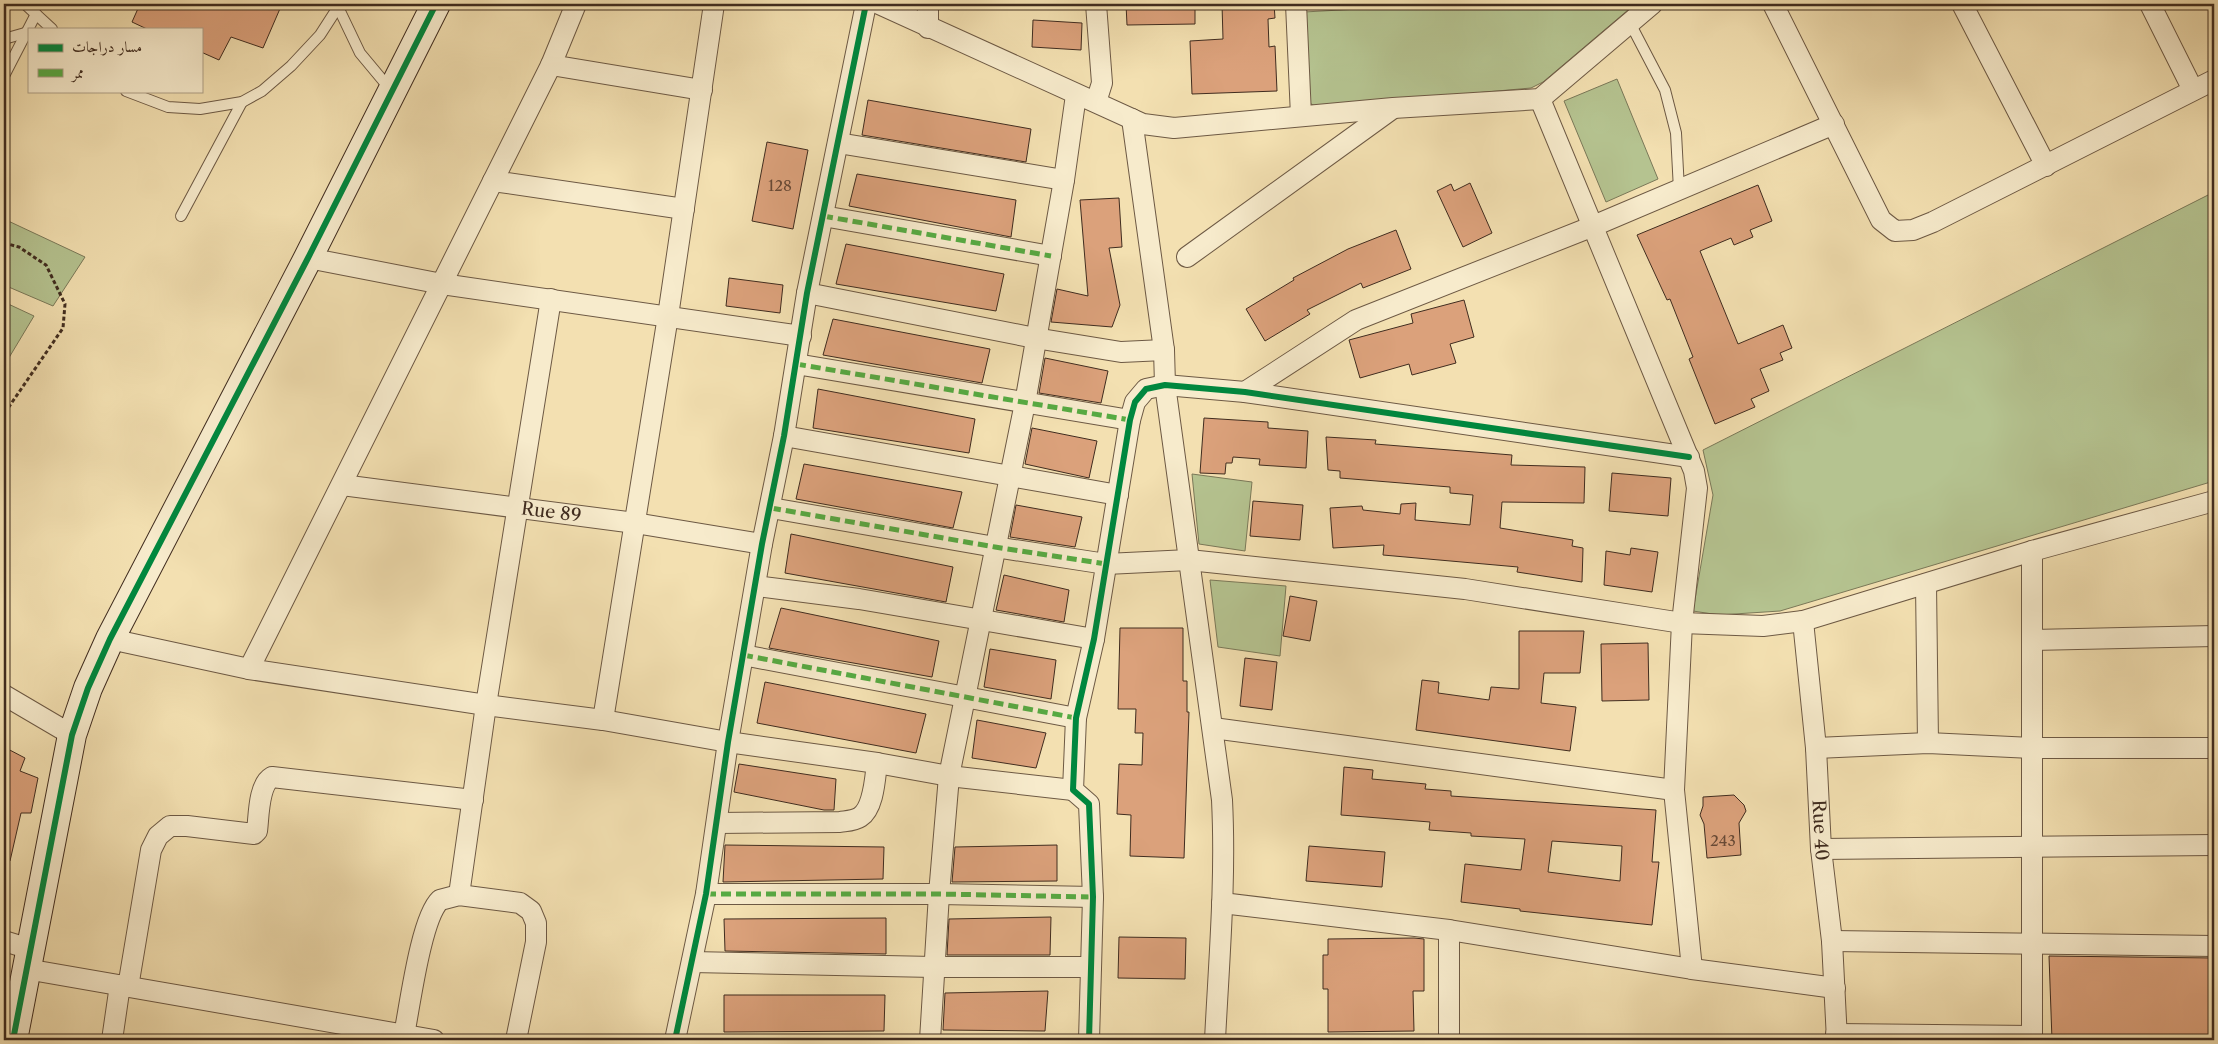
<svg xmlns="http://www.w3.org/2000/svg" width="2218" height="1044" font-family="'Libre Caslon Text',Amiri,serif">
<rect width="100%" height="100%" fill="#f3e0b1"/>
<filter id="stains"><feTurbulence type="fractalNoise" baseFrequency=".004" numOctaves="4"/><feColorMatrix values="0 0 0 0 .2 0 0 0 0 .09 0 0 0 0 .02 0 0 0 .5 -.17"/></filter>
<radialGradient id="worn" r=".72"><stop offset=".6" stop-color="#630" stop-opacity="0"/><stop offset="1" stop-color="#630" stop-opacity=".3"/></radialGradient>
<g fill="#b5c390" stroke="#7a7858">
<polygon points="1450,4 1635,4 1543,82 1531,88 1317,107 1311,104 1308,97 1304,12"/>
<polygon points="1617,79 1658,179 1606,202 1564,101"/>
<polygon points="2214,192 2214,481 1780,611 1719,615 1693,611 1713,495 1703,450"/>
<polygon points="4,219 85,257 53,306 4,285"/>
<polygon points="4,302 34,316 4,366"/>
<polygon points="1192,474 1252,482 1245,551 1199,544"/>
<polygon points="1210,580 1286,586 1280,656 1218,647"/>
</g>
<g fill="#dba17b" stroke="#402c1f" fill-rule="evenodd">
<polygon points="140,4 282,4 263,48 231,37 219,60 201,52 201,29 147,29 132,22"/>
<polygon points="1126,4 1181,4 1181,8 1195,8 1195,24 1127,25"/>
<polygon points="1222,4 1274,4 1275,18 1268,19 1269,47 1275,46 1277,91 1192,94 1190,41 1223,39"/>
<polygon points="1033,20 1082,23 1081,50 1032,47"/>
<polygon points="868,100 1031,129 1026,162 862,135"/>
<polygon points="767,142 808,150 793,229 752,221"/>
<polygon points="857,174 1016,200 1011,237 849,206"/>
<polygon points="1470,183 1492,233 1463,247 1437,191 1451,184 1454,191"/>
<polygon points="1758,185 1772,221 1750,230 1753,237 1734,245 1731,238 1700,251 1738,344 1783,325 1792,348 1780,353 1783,360 1760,369 1769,391 1751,399 1755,407 1715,424 1689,359 1693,357 1670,299 1667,300 1637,235"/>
<polygon points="1119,198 1122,247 1109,248 1120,305 1112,327 1051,322 1057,289 1088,296 1080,200"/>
<polygon points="1396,230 1411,269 1363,288 1361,283 1307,310 1310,314 1265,341 1246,309 1294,280 1293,278 1348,249"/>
<polygon points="846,244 1004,274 996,311 836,284"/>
<polygon points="729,278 783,285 780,313 726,306"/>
<polygon points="1464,300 1474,337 1450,344 1456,363 1412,375 1409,364 1360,378 1349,340 1413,323 1411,314"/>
<polygon points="833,319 990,349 982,383 823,355"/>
<polygon points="1045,358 1108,371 1101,403 1039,393"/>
<polygon points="818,389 975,419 969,453 813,428"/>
<polygon points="1204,418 1268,422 1268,428 1308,431 1306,468 1259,465 1260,459 1233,457 1232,463 1226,463 1225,474 1200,473"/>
<polygon points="1032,428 1097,441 1089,478 1025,464"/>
<polygon points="1326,437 1376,440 1375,444 1512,455 1511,465 1585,467 1584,503 1502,502 1500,528 1573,540 1572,546 1583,548 1582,582 1517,572 1518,567 1383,555 1384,545 1333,548 1330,508 1362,506 1363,510 1400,514 1401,504 1416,503 1415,520 1470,525 1473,495 1450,493 1450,487 1340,478 1340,471 1328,470"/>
<polygon points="804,464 962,492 953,528 796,499"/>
<polygon points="1612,473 1671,478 1668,516 1609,511"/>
<polygon points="1253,501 1303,505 1300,540 1250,536"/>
<polygon points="1016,505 1082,517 1075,547 1010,537"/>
<polygon points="791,534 953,567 946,602 785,573"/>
<polygon points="1631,548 1658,552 1652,592 1604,585 1606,551 1630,555"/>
<polygon points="1004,575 1069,590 1064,622 996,610"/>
<polygon points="1290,596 1317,601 1310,641 1283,636"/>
<polygon points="781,608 939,641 932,677 769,648"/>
<polygon points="1120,628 1183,628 1183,681 1187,681 1187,712 1189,712 1184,858 1130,856 1131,815 1117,814 1119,764 1142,765 1143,733 1135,733 1136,709 1118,709"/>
<polygon points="1519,631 1584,631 1580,673 1544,673 1541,703 1576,707 1570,751 1416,730 1422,680 1439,682 1438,693 1489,700 1491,687 1519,689"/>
<polygon points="1648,643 1649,700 1602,701 1601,644"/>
<polygon points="990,649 1056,660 1051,699 984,687"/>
<polygon points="1245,658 1277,662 1272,710 1240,706"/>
<polygon points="765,682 926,714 916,753 757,723"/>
<polygon points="977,720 1046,733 1036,768 972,758"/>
<polygon points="4,747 25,758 20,771 38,778 31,813 21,813 10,861 4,861"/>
<polygon points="739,764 836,779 834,810 824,810 734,792"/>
<path d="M1344 767 1373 770 1372 779 1426 784 1425 789 1451 791V796L1656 810 1652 862H1659L1652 925 1520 911V909L1461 902 1465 864 1521 870 1525 839 1471 836V833L1429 830 1430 822 1341 815ZM1552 841 1622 846 1620 881 1548 872Z"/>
<polygon points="1734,795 1744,805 1746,811 1739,823 1741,855 1707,858 1704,824 1700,815 1703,806 1703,797"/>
<polygon points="725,845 884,847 883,879 723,882"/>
<polygon points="1057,845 1057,881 952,882 955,847"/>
<polygon points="1309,846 1385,852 1382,887 1306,881"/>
<polygon points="1051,917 1050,955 947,955 949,919"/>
<polygon points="886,918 886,954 725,951 724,919"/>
<polygon points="1119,937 1186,938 1185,979 1118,978"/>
<polygon points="1414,938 1424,939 1424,991 1413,991 1414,1031 1328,1032 1328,989 1323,989 1323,955 1328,955 1328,939"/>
<polygon points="2049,956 2214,958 2214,1040 2052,1040"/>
<polygon points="1048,991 1045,1031 943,1030 945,993"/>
<polygon points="724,995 885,995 884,1031 724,1032"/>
</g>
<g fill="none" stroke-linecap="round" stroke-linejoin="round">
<g stroke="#6d5944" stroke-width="12">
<g id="lane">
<polyline points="25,4 52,29"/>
<polyline points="338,7 360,53 390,89"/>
<polyline points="1630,23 1665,90 1676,133 1679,190"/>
<polyline points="4,39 25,33"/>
<polyline points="4,76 36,14"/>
<polyline points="126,91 168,107 200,109 242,102 262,91 291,66 320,35 340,4"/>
<polyline points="181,216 242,102"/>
</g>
</g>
<g stroke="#6d5944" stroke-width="22">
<g id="street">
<polyline points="879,4 1143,124 1174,128 1393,108 1540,99 1652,4"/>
<polyline points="928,4 928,28"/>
<polyline points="1096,4 1102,83 1096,102"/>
<polyline points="1296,4 1301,116"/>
<polyline points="1773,4 1881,220 1895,231 1913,230 1933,222 2214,80"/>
<polyline points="1962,4 2046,166"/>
<polyline points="2150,4 2193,90"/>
<polyline points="551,65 702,90"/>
<polyline points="1540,99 1694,471 1697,488 1682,623 1674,790 1692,969"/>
<path d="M1132 119 1164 350 1165 385 1222 800C1226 880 1219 960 1215 1040"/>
<polyline points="838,143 1064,180"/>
<polyline points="493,181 684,209"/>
<polyline points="823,216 1051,256"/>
<polyline points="1187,257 1392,109"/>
<polyline points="308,258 442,284 801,336"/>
<polyline points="807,293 1035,338 1121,352 1164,350"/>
<polyline points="796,364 1130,420"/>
<polyline points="1245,392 1356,320 1591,227 1834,124"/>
<polyline points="784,436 1118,495"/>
<path id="s1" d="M342 485 635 523 762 544"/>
<polyline points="771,508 995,547 1106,564 1189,560 1465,589 1682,623 1763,626 1803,621 2032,551 2214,501"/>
<polyline points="1926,584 1928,743"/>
<polyline points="756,586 859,599 1094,639"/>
<path id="s2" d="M1803 621 1816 748 1821 849 1832 941 1837 1040"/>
<polyline points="110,639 249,669 486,705 603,720 728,742 877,763 949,776 1073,790"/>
<polyline points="2032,640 2214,636"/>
<polyline points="743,655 1076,718"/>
<polyline points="249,669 551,65 576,4"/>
<polyline points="4,695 72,735"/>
<polyline points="603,720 668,316 714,4"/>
<polyline points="1213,728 1674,790"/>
<polyline points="1816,748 1928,743 2032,748 2214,748"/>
<path d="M718 823 840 822C846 821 854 821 860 817 874 808 875 778 877 763"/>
<polyline points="1821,849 2214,845"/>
<polyline points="706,894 939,894 1093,897"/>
<polyline points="459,895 486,705 551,299"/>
<polyline points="1222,903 1449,930 1692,969 1835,988"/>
<polyline points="4,941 30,949"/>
<polyline points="1832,941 2214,946"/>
<polyline points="692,962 934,967 1091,967"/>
<polyline points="26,969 434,1040"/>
<path d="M128 987 151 850 158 836 170 826H187L254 834 257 831C259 817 258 785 272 777L473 800"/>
<polyline points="1836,1034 2032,1036"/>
<path d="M404 1035C410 1005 421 918 440 900L459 895 520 903 531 911 536 923V942L516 1040"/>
<polyline points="112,1040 120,985"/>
<polyline points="675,1040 706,894 728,742 762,544 784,436 807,293 866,4"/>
<polyline points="930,1040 939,894 949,776 1025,403 1064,180 1076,95"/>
<polyline points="1089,1040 1093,897 1089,804 1073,790 1076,718 1094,639 1130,420 1135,402 1146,389 1165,385 1245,392 1689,457"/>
<polyline points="1449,1040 1449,930"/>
<polyline points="2032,1040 2032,551"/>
</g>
</g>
<g stroke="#402c1f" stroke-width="30">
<polyline id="secondary" points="13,1040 72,735 88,688 110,639 308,258 436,4"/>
</g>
<polyline stroke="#402c1f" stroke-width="3" stroke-dasharray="4 2.5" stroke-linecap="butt" points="4,243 19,247 46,265 65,304 63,328 4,414"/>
<use href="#lane" stroke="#f7ebcc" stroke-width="10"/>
<use href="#street" stroke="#f7ebcc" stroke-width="20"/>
<use href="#secondary" stroke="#f7ebcc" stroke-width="28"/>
<g stroke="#56ab43" stroke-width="5" stroke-dasharray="10 5" stroke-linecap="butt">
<polyline points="823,216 1051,256"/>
<polyline points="796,364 1130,420"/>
<polyline points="771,508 995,547 1106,564"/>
<polyline points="743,655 1076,718"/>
<polyline points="706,894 939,894 1093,897"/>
</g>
<g stroke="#f7ebcc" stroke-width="9">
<g id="cycleway">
<polyline points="13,1040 72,735 88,688 110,639 308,258 436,4"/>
<polyline points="675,1040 706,894 728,742 762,544 784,436 807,293 866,4"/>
<polyline points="1089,1040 1093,897 1089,804 1073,790 1076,718 1094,639 1130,420 1135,402 1146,389 1165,385 1245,392 1689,457"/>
</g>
</g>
<use href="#cycleway" stroke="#00873e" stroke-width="6"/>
</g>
<g text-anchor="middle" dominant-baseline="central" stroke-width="4.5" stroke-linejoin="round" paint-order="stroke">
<g font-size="15" fill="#674936">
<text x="780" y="185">128</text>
<text x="1723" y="840">243</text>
</g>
<g font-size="18" fill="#402c1f" stroke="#f7ebcc">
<text stroke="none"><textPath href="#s1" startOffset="211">Rue 89</textPath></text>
<text stroke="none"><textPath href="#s2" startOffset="210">Rue 40</textPath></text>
</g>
</g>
<rect width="2218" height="1044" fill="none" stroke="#f3e0b1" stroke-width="20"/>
<rect x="5" y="5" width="2208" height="1034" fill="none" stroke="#402c1f" stroke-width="2.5"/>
<rect x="10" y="10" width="2198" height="1024" fill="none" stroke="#402c1f"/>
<rect x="28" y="28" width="175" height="65" fill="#f7ebcc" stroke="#ae9f87"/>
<rect x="38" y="44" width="25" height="8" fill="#00873e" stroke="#ae9f87"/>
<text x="72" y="52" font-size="15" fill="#402c1f">مسار دراجات</text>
<rect x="38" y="69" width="25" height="8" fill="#56ab43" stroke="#ae9f87"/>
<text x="72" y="78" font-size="15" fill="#402c1f">ممر</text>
<rect width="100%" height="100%" filter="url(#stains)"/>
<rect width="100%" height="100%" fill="url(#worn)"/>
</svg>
